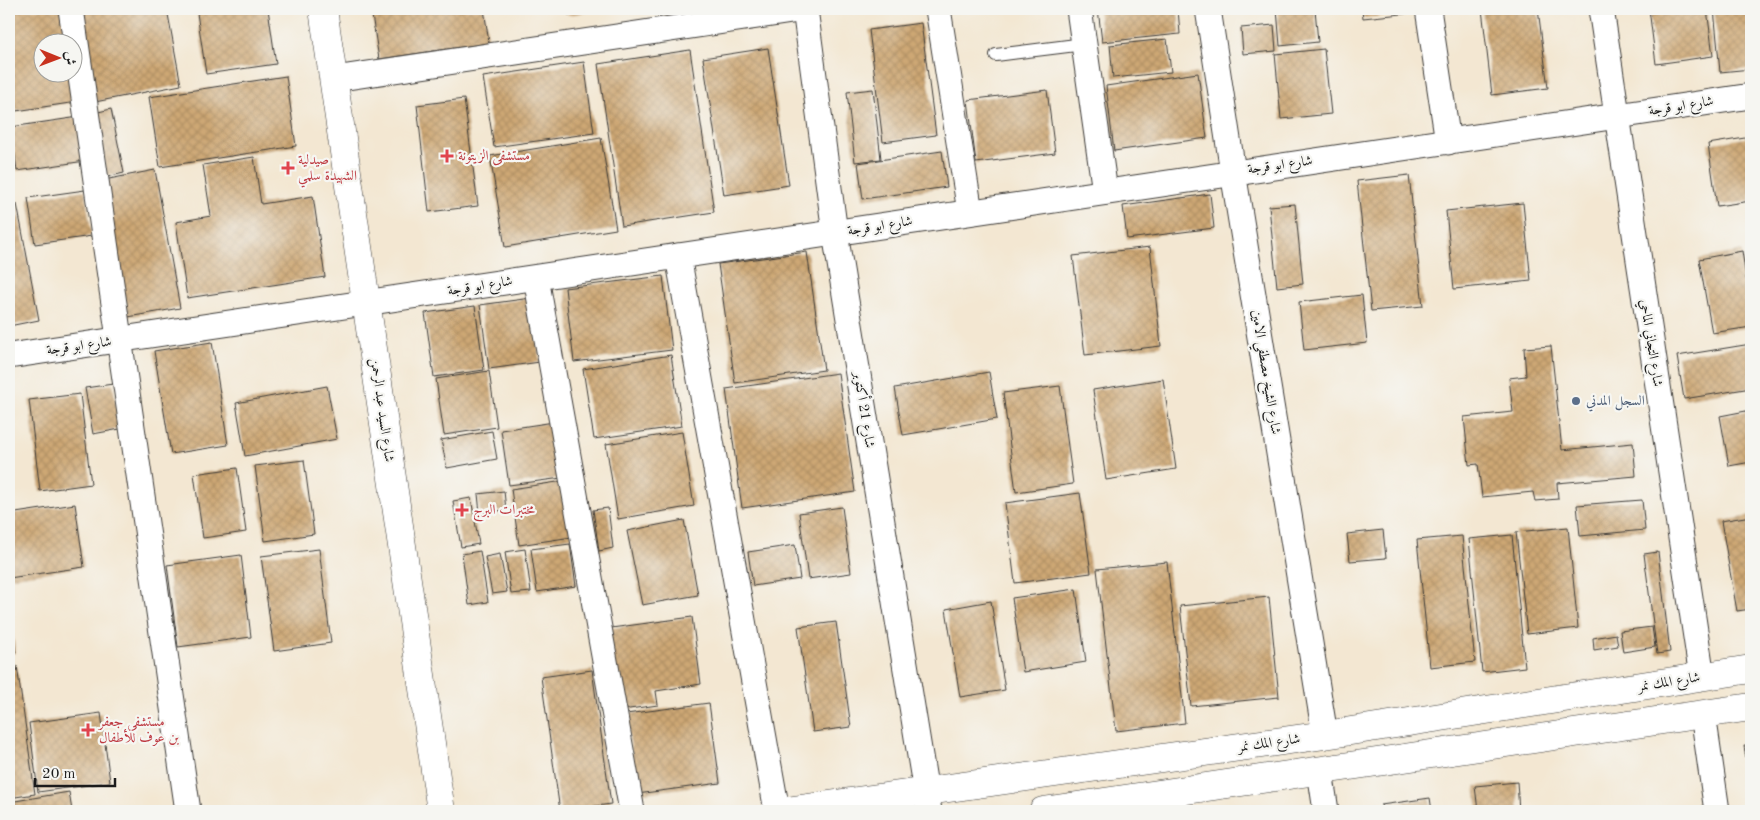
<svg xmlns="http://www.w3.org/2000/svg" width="1760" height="820" font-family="'Old Standard TT',Amiri,serif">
<defs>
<pattern id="building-cross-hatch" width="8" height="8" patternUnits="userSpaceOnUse" patternTransform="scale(1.25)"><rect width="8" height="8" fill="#cda774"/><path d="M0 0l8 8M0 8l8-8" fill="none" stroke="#af8f64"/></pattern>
</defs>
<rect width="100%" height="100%" fill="#f6f6f2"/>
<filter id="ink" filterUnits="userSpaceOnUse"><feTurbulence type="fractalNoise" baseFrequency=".02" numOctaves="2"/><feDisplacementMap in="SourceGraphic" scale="10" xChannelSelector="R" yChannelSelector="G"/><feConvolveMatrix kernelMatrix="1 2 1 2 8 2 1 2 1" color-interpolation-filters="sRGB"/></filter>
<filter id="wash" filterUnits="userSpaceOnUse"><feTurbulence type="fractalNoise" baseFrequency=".0096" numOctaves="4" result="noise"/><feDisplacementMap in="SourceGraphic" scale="20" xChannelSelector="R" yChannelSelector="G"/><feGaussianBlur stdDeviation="1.12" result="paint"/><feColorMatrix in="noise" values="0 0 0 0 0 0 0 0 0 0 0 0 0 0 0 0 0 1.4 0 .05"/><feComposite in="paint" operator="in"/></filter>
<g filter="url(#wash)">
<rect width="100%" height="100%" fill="#f3e7d2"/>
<g id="blocks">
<g fill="url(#building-cross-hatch)">
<polygon points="9,9 62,9 67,42 42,42 42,72 72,72 77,102 9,112"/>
<polygon points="77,9 167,9 181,85 95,102"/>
<polygon points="224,9 268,9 276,64 206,74 197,13"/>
<polygon points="371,9 484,9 489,43 379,59"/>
<polygon points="567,9 599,9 599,10 568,15"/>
<polygon points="1098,9 1178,9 1180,34 1102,42"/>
<polygon points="1277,9 1315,9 1318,42 1280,46"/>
<polygon points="1362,9 1411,9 1412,13 1363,18"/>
<polygon points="1482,9 1538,9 1548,88 1492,95"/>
<polygon points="1649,9 1707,9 1713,56 1656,64"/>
<polygon points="1714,9 1750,9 1751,69 1720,72"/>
<polygon points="921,23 936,135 883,142 869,30"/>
<polygon points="1274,25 1276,51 1243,54 1241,28"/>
<polygon points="1167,39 1171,72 1113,78 1110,45"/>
<polygon points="768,48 789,185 724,195 703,58"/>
<polygon points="1324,49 1331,114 1281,119 1275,54"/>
<polygon points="690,50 714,212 622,226 598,64"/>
<polygon points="584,62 594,133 494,147 483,77"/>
<polygon points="1198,73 1207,138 1114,151 1106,86"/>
<polygon points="286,76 296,146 160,167 149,97"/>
<polygon points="873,89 881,159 855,162 847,92"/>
<polygon points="1047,90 1055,153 976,163 968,100"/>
<polygon points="464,99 478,206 429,212 417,105"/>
<polygon points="111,109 124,173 107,177 94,113"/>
<polygon points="79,117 85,161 17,171 11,127"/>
<polygon points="1751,137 1751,201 1717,206 1708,144"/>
<polygon points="601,138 616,229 505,247 490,156"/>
<polygon points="942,151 947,187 863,199 858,163"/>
<polygon points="254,157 261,204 313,196 325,277 187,298 176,222 211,216 203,165"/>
<polygon points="155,170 180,308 128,317 104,180"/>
<polygon points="1409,175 1423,306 1371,311 1357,181"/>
<polygon points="85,190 92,236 35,244 28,198"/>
<polygon points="1210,194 1214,228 1127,239 1123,206"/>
<polygon points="1523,203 1531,281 1454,289 1446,211"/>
<polygon points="17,204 39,320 9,326 9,206"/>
<polygon points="1295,204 1303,284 1277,287 1269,206"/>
<polygon points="1150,247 1161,346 1085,355 1073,256"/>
<polygon points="1742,251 1751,310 1751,327 1712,333 1699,259"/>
<polygon points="807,252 824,370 735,383 718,264"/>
<polygon points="663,276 672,350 574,362 565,288"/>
<polygon points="1362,295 1367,343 1304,350 1299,302"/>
<polygon points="531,298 540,362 489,369 480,305"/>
<polygon points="475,306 484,370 434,377 425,313"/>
<polygon points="212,342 228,445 171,454 154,351"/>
<polygon points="1751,344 1751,388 1684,399 1677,356"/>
<polygon points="1551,346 1562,450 1633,443 1636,476 1557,483 1558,499 1535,501 1533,492 1482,497 1478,464 1469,465 1464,417 1513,412 1509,378 1526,376 1524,348"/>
<polygon points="671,355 682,426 594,439 583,369"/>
<polygon points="489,371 497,427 444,435 436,379"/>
<polygon points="989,372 997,419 903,435 895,388"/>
<polygon points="838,373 855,492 742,508 726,389"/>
<polygon points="1163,379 1176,469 1106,480 1093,390"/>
<polygon points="113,384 120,429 93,434 85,388"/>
<polygon points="327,386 337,439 245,456 236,403"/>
<polygon points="1060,386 1073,484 1016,492 1003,393"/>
<polygon points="80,394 91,484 40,491 29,400"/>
<polygon points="1751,410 1751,462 1729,466 1720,416"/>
<polygon points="554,422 562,478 509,485 501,430"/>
<polygon points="492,431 497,459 447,468 441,440"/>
<polygon points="682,432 694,506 618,519 606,444"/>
<polygon points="304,460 314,534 265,541 255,466"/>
<polygon points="237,468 246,532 203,538 194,474"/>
<polygon points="564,481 572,537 519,545 511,489"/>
<polygon points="504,491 506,510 480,513 478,494"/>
<polygon points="1080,493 1091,573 1015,583 1005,503"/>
<polygon points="471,498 479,544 461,547 453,501"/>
<polygon points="1642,500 1645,530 1580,536 1577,505"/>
<polygon points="75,504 84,567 9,578 9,514"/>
<polygon points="842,507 851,573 808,579 799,513"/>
<polygon points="608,508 613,548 599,551 593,510"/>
<polygon points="1751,516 1751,609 1737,611 1721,521"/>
<polygon points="684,520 698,595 642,605 627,531"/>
<polygon points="1568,527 1578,628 1527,634 1516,532"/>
<polygon points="1383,530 1386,558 1350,561 1347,534"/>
<polygon points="1512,535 1525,667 1482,672 1469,539"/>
<polygon points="1462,536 1475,662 1430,667 1417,540"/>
<polygon points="570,544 576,586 537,592 531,549"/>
<polygon points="795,545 800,579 753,586 748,552"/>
<polygon points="319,549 331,643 274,651 261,556"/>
<polygon points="525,549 531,592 511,594 505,552"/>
<polygon points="480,551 488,602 469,605 462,554"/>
<polygon points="1658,552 1670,652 1657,654 1644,554"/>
<polygon points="500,554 507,592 492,594 485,557"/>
<polygon points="241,555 251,637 178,647 167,565"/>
<polygon points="1167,562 1185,723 1116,731 1097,569"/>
<polygon points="1076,589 1086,662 1023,672 1012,598"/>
<polygon points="1269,597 1279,697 1191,706 1180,606"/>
<polygon points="991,601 1005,690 960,697 946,609"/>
<polygon points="9,611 16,653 9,654"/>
<polygon points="692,617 701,684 656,691 658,705 615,711 604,629"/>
<polygon points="836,622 851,727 813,732 798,627"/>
<polygon points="1652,627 1655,647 1623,652 1620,631"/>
<polygon points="1616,634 1618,646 1594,650 1593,638"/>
<polygon points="17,666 35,794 9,798 9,667"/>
<polygon points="592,670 611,804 560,811 541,677"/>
<polygon points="709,703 720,783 637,794 626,714"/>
<polygon points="101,713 110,782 38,792 29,723"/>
<polygon points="1751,745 1751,786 1750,786 1744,746"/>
<polygon points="1517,782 1519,811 1478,811 1475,786"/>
<polygon points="69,792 72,811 9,811 9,802"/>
<polygon points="1430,798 1432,811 1382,811 1381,805"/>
</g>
</g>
</g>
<g filter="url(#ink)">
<use href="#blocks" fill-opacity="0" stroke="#3c3a37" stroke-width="1"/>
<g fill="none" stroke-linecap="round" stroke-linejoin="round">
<g stroke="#3c3a37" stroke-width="14">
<polyline id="service" points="996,55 1084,44"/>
</g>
<g stroke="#3c3a37" stroke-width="27">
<g id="minor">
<polyline points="71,9 188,811"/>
<polyline points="805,9 835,233 929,811"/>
<polyline points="938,9 970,212"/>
<polyline points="1079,9 1105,192"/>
<polyline points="1208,9 1233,172 1325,735"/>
<polyline points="1428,9 1448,142"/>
<polyline points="1601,9 1702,677"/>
<polyline points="334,79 805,9"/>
<polyline points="678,256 777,811"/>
<polyline points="536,278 632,811"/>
<polyline points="9,356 1751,96"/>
<polyline points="1703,714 1717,811"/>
<polyline points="1320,771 1326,811"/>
</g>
</g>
<g stroke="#3c3a37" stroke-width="29">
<polyline id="tertiary" points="323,9 441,811"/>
</g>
<g stroke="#3c3a37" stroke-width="29">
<g id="trunk">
<polyline points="786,811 1325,735 1751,669"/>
<polyline points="1043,811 1751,707"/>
</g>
</g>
<use href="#service" stroke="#fff" stroke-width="12"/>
<use href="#minor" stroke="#fff" stroke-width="25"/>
<use href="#tertiary" stroke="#fff" stroke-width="28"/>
<use href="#trunk" stroke="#fff" stroke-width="28"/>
</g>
</g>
<g fill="#e0444e" stroke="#f6f6f2" stroke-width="2">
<path d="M444.5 148.5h5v5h5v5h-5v5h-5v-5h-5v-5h5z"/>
<path d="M285.5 160.5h5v5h5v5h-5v5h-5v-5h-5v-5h5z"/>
<path d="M459.5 502.5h5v5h5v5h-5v5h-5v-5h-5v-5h5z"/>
<path d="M85.5 722.5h5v5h5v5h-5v5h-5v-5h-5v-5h5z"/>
</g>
<circle fill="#5c6f8a" stroke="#f6f6f2" stroke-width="2" cx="1576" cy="401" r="5"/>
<g text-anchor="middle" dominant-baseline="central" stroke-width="4.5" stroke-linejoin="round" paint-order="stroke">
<g font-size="14" fill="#1c1c1c" stroke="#f6f6f2">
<text transform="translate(1681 106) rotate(-9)">شارع ابو قرجة</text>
<text transform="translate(1280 165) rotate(-8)">شارع ابو قرجة</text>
<text transform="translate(880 226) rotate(-9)">شارع ابو قرجة</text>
<text transform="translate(480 286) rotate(-9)">شارع ابو قرجة</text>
<text transform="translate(1651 343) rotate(81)">شارع التجاني الماحي</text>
<text transform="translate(79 346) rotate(-8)">شارع ابو قرجة</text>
<text transform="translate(1266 372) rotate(81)">شارع الشيخ مصطفي الامين</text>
<text transform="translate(382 410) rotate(82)">شارع السيد عبد الرحمن</text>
<text transform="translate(864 410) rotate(81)">شارع 21 أكتوبر</text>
<text transform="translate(1669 682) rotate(-9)">شارع المك نمر</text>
<text transform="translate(1269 743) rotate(-8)">شارع المك نمر</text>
</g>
<g font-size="14" fill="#be3a42" stroke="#f6f6f2" text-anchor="start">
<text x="458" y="156">مستشفى الزيتونة</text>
<text x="298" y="160">صيدلية<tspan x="298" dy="16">الشهيدة سلمي</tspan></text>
<text x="473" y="510">مختبرات البرج</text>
<text x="99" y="722">مستشفى جعفر<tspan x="99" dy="16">بن عوف للأطفال</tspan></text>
</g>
<g font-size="14" fill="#4e5e75" stroke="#f6f6f2" text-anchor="start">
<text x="1586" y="401">السجل المدني</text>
</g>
</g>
<rect width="1760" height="820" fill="none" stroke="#f6f6f2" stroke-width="30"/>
<g transform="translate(58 58) rotate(91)"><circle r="24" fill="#f6f6f2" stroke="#9f9f9c"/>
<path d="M0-4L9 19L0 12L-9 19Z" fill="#c8321e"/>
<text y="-8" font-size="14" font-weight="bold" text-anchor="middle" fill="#1c1c1c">ش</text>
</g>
<path d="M35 778v8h80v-8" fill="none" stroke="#1c1c1c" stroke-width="2.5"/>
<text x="42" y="778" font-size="15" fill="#1c1c1c" stroke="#f6f6f2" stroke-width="4" paint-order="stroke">20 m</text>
</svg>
